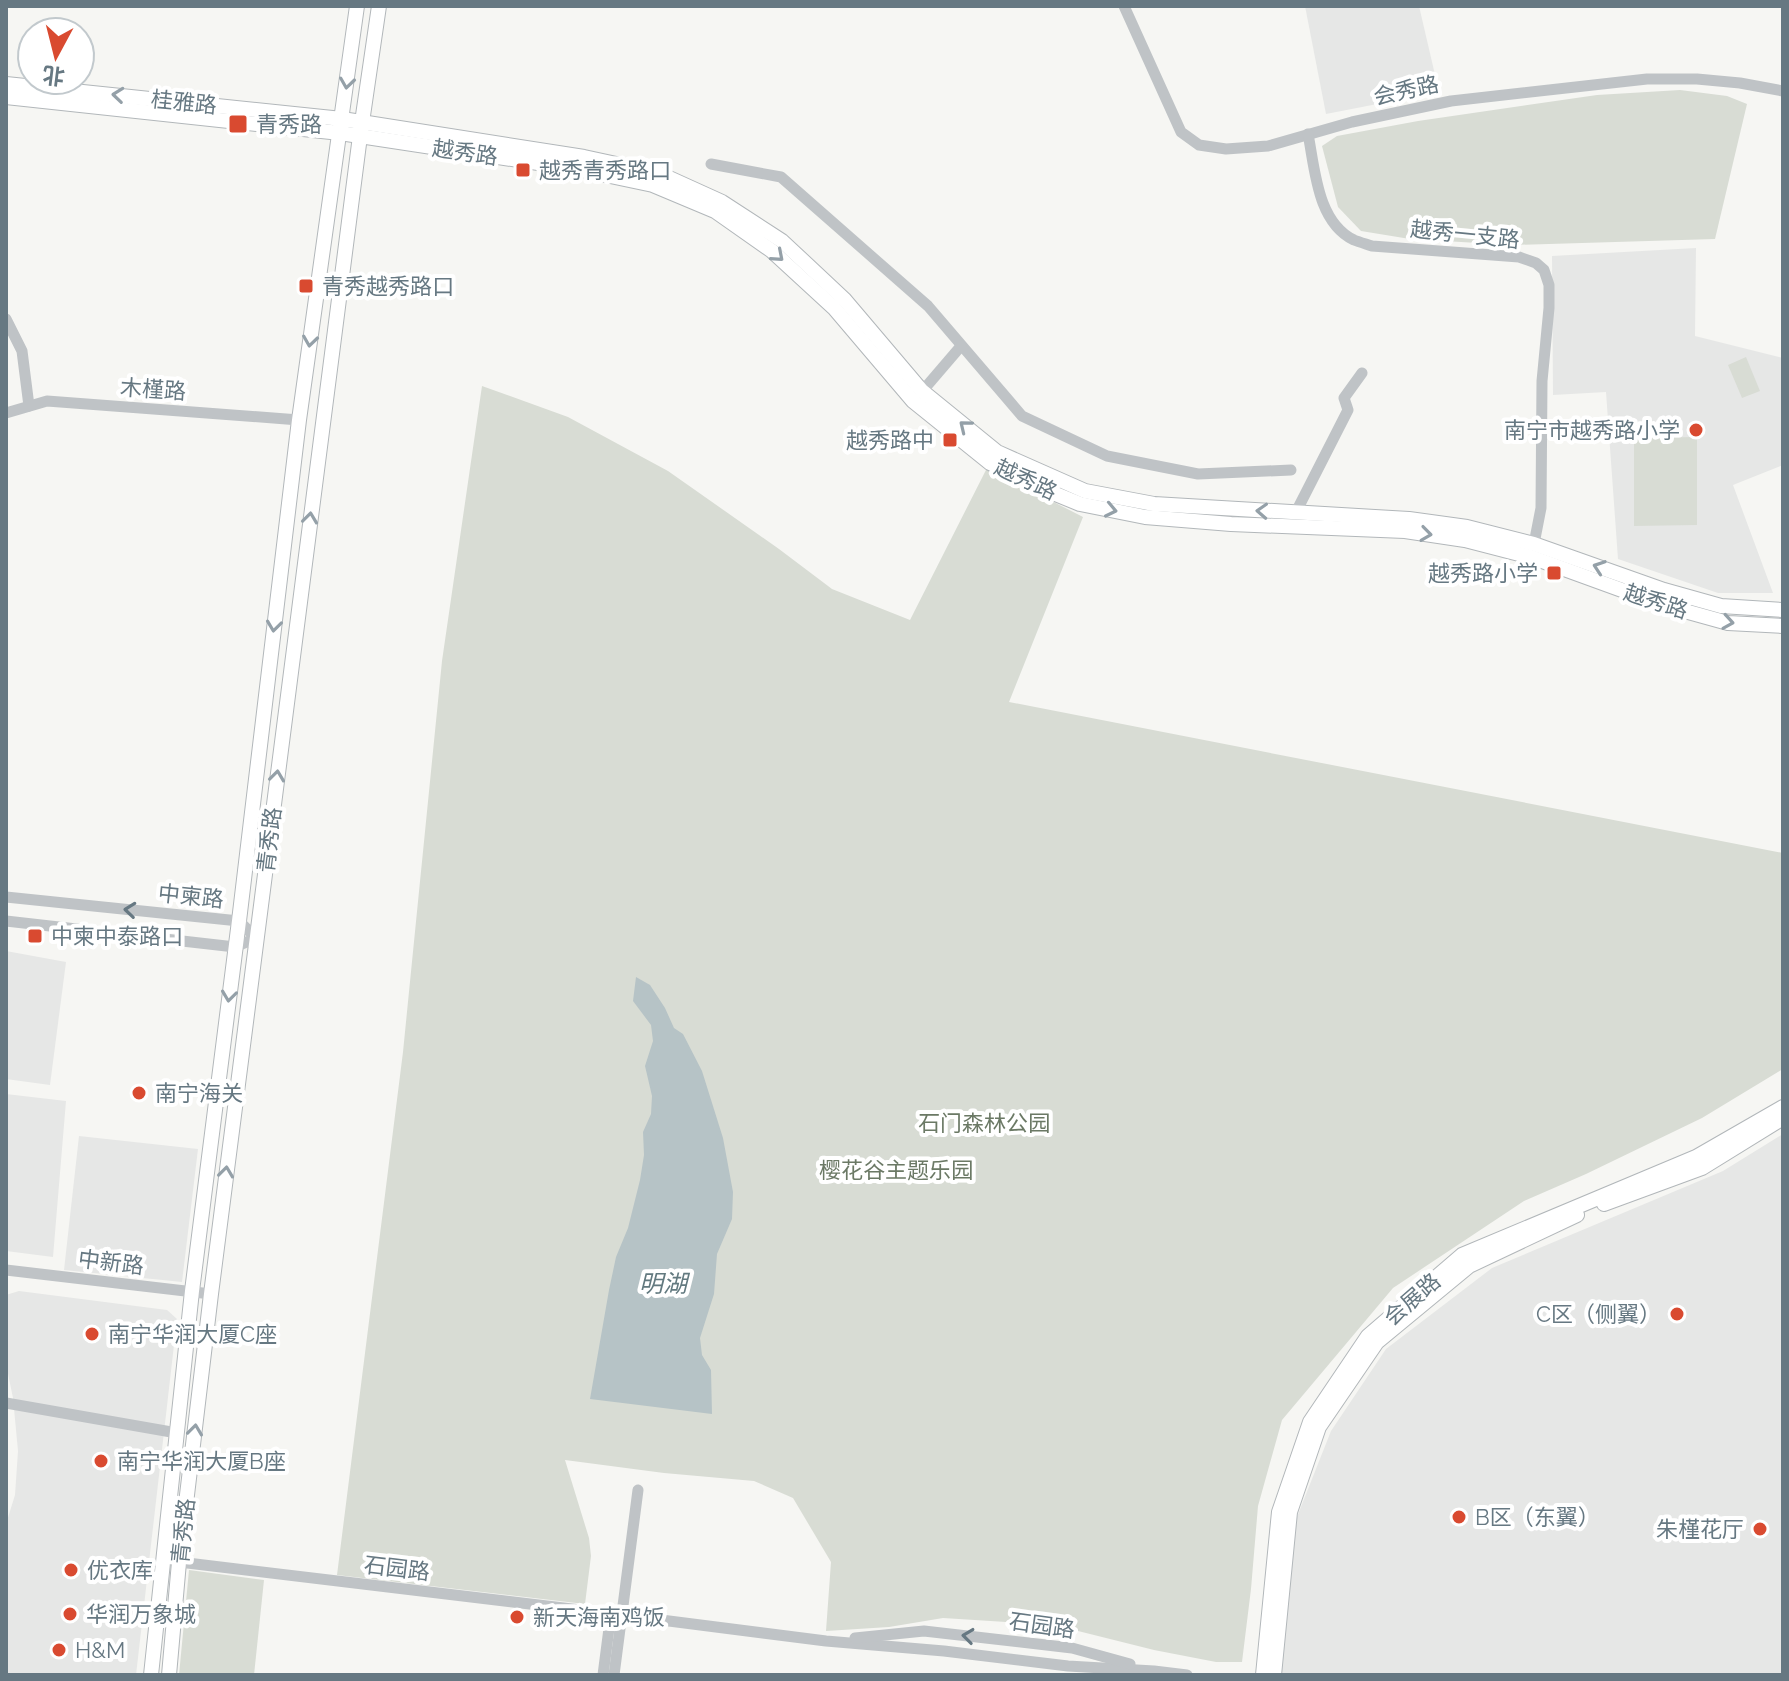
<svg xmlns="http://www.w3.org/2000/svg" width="1789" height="1681" font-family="Raleway,'Noto Sans SC',sans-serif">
<rect width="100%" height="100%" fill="#f6f6f3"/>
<g fill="#e6e7e6">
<polygon points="1305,6 1419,6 1439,92 1326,114"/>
<polygon points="1696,248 1695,336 1783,358 1783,465 1733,485 1773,593 1718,593 1618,559 1606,392 1553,395 1552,256"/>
<polygon points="6,951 66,962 50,1085 6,1079"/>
<polygon points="6,1094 66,1101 53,1257 6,1251"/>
<polygon points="1783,1134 1783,1675 1281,1675 1295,1522 1331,1431 1386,1349 1492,1268 1723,1171"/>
<polygon points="79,1136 198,1149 182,1282 64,1270"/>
<polygon points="19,1291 167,1310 177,1319 136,1675 6,1675 6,1524 15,1495 18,1451 13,1398 6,1364 6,1295"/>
</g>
<g fill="#d8dcd4">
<polygon points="1680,90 1727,96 1747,104 1715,239 1512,245 1410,239 1361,231 1338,207 1322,146 1337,136 1418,121 1597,95"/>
<polygon points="1746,357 1760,391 1742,398 1728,365"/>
<polygon points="482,386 568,417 668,471 779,549 832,589 910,620 987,468 1083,517 1009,702 1783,853 1783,1069 1702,1118 1586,1174 1524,1201 1393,1288 1282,1420 1258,1506 1251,1589 1242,1662 1216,1662 1154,1650 1054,1625 943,1618 889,1627 826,1631 831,1562 793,1498 754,1481 664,1473 565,1460 589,1538 591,1556 585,1604 337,1575 403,1052 442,661"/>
<polygon points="1697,437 1697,525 1634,526 1634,438"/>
<polygon points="189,1570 264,1580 254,1675 179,1675"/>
</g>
<polygon fill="#b6c3c6" points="636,977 650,985 665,1008 674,1028 683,1034 702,1071 723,1138 733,1192 732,1219 717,1254 714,1294 700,1338 702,1355 711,1370 712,1414 590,1399 609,1290 616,1257 628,1228 640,1180 644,1155 643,1132 651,1114 652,1096 645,1066 653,1041 651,1025 633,1001"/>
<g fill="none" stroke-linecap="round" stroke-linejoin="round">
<g stroke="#b2b7ba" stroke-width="16">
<g id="major">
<polyline points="6,84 342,119 584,157 658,173 722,202 782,241 844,299 922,391 997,452 1085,491 1154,504 1409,519 1467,527 1534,544 1664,590 1721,606 1783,610"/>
<polyline points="6,97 340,133 577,169 653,185 715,211 772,251 834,308 913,401 990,463 1041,488 1080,504 1145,517 1231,524 1405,531 1465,540 1531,557 1663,605 1728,623 1783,626"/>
<polyline points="1604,1204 1702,1168 1783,1118"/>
<polyline points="151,1675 192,1291 239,921 299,420 357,6"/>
<polyline points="169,1675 179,1562 211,1294 360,136 379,6"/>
<polyline points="1263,1675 1279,1512 1310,1422 1368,1336 1462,1255 1696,1157 1783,1107"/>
<polyline points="1274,1675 1290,1512 1319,1427 1377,1342 1469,1266 1577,1215"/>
</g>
</g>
<g stroke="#bfc3c6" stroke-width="11">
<polyline points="1124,6 1181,132 1199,145 1226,149 1268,146 1352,122 1451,101 1647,79 1697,79 1740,83 1783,91"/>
<path d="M1308 134C1315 169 1317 222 1354 240 1359 242 1366 244 1372 246L1519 257 1536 263 1544 270 1549 285V308L1542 381 1541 508 1533 549"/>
<polyline points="711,164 781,177 928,306 1022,416 1107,456 1198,474 1291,470"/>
<polyline points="6,319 22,351 29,406"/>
<polyline points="919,395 961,346"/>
<polyline points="6,413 47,401 299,420"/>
<polyline points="1296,512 1348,410 1344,398 1362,373"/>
<polyline points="6,897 239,921 256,938 235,947 6,921"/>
<polyline points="6,1270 211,1294"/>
<polyline points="6,1403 177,1433"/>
<polyline points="179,1562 622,1615 826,1641 944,1651 1068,1666 1154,1671 1187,1675"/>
<polyline points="855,1638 924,1631 1072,1648 1130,1664"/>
<polyline points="603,1675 611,1613"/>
<polyline points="614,1675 638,1490"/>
</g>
<use href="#major" stroke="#fff" stroke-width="14"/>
</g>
<defs><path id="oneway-chevron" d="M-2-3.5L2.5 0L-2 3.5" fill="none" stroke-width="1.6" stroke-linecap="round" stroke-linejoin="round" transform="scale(2)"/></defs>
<g stroke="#94a0a8">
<use href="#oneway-chevron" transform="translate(347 83) rotate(98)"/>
<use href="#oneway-chevron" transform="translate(118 95) rotate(-174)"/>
<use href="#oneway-chevron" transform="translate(778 256) rotate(41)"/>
<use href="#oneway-chevron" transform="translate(310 341) rotate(98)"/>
<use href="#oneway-chevron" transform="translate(965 426) rotate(-141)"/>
<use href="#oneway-chevron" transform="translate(1111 510) rotate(12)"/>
<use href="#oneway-chevron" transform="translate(1262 511) rotate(-177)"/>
<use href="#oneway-chevron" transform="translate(310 518) rotate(-83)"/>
<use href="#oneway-chevron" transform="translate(1426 534) rotate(8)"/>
<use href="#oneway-chevron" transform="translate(1599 567) rotate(-161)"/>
<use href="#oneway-chevron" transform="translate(1728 622) rotate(9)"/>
<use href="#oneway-chevron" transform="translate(274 626) rotate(97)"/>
<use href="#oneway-chevron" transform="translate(277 776) rotate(-83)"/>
<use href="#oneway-chevron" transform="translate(229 996) rotate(97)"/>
<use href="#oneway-chevron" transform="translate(226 1172) rotate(-83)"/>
<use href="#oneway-chevron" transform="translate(195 1430) rotate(-83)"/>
</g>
<g stroke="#667882">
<use href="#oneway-chevron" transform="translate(130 910) rotate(-174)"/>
<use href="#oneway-chevron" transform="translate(968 1636) rotate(-173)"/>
</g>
<g fill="#d94a30" stroke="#fff" stroke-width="3">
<rect x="228" y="114" width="20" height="20" rx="4"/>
<rect x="515" y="162" width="16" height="16" rx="4"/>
<rect x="298" y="278" width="16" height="16" rx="4"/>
<circle cx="1696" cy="430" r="8"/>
<rect x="942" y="432" width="16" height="16" rx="4"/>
<rect x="1546" y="565" width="16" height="16" rx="4"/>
<rect x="27" y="928" width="16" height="16" rx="4"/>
<circle cx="139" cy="1093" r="8"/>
<circle cx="1677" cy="1314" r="8"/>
<circle cx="92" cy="1334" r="8"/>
<circle cx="101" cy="1461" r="8"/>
<circle cx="1459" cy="1517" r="8"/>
<circle cx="1760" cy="1529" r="8"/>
<circle cx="71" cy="1570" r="8"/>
<circle cx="70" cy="1614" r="8"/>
<circle cx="517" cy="1617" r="8"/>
<circle cx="59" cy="1650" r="8"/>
</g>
<g text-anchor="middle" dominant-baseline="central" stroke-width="8" stroke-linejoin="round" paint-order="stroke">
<g font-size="22" fill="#667882" stroke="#fff">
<text transform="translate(1406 90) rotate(-12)">会秀路</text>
<text transform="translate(184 102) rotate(6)">桂雅路</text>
<text transform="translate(465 152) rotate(8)">越秀路</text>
<text transform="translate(1465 234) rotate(6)">越秀一支路</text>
<text transform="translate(153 389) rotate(4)">木槿路</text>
<text transform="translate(1026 479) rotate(25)">越秀路</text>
<text transform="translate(1656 601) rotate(18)">越秀路</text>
<text transform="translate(269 840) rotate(-83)">青秀路</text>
<text transform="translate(191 896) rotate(6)">中柬路</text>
<text transform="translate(111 1262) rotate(7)">中新路</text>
<text transform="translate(1412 1299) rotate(-41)">会展路</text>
<text transform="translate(183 1531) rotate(-84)">青秀路</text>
<text transform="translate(397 1568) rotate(7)">石园路</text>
<text transform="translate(1042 1625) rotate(8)">石园路</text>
</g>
<g font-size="22" fill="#667882" stroke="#fff" text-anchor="start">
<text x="256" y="124">青秀路</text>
<text x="539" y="170">越秀青秀路口</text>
<text x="322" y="286">青秀越秀路口</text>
<text x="1680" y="430" text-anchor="end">南宁市越秀路小学</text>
<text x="934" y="440" text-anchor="end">越秀路中</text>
<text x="1538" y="573" text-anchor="end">越秀路小学</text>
<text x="51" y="936">中柬中泰路口</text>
<text x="155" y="1093">南宁海关</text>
<text x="1661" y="1314" text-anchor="end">C区（侧翼）</text>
<text x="108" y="1334">南宁华润大厦C座</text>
<text x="117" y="1461">南宁华润大厦B座</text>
<text x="1475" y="1517">B区（东翼）</text>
<text x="1744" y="1529" text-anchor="end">朱槿花厅</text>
<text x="87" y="1570">优衣库</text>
<text x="86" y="1614">华润万象城</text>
<text x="533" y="1617">新天海南鸡饭</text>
<text x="75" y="1650">H&amp;M</text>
</g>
<g font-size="22" fill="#6b7965" stroke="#fff">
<text x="984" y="1123">石门森林公园</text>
<text x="896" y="1170">樱花谷主题乐园</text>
</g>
<g font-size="24" font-style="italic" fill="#62797f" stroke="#fff">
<text x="663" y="1283">明湖</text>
</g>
</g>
<rect width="1789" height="1681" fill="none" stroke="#667882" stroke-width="16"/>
<g transform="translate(56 56) rotate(187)"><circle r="38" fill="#ffffff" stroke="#c2c9cd" stroke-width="2"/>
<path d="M0-6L14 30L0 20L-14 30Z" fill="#d94a30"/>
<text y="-12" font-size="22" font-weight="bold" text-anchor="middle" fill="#667882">北</text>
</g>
</svg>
